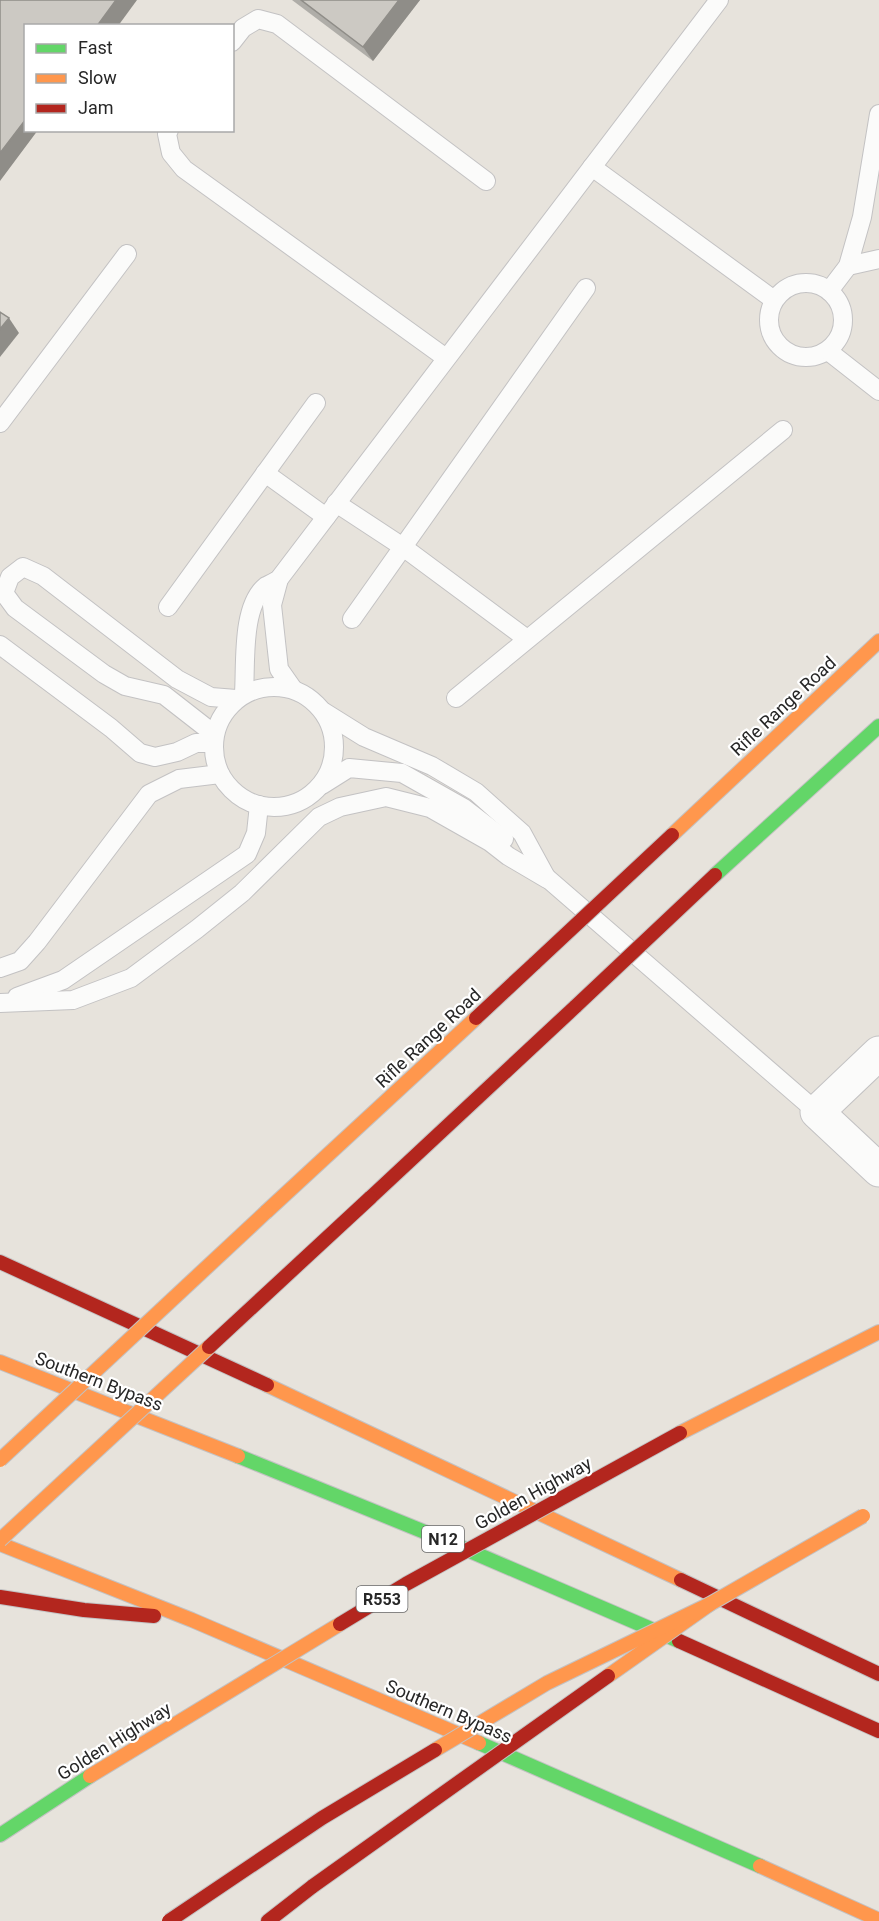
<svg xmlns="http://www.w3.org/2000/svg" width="879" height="1921" font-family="Roboto,sans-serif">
<rect width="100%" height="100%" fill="#e7e3dc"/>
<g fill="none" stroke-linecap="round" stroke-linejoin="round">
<g stroke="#c3c2c3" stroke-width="20">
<g id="lane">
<polyline points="232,42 243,28 258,19 277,24 486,181"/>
<polyline points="169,130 167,134 171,153 184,169 446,358"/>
<polyline points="592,167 774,300"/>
<polyline points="848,266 879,259"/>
<circle cx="806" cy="320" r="37"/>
<polyline points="829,291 848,266 862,217 879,114"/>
<polyline points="828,351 879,391"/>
<polyline points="0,423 127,254"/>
<polyline points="265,473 326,517"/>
<polyline points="336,503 403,547 527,639"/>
<polyline points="279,579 272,605 277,651 279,669 293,689"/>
<polyline points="168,607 316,403"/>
<polyline points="352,619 586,288"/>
<polyline points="0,645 111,728 140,753 155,757 177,752 196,743 214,743"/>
<circle cx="274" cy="747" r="60"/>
<path d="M244 693C246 664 241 606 266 586 270 584 275 582 279 579L719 0"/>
<polyline points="456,698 783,430"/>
<polyline points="324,712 364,737 432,766 476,792 522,833 546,877"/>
<polyline points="214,734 164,695 125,686 104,674 15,608 4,593 10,577 23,567 43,576 177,679 211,697 236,699"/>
<polyline points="322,785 349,768 402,773 464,808 504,839"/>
<polyline points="539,871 817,1112"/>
<polyline points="0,968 20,961 37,942 149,794 179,779 220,774"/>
<polyline points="17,997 63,980 247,854 256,833 259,805"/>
<polyline points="0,1003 73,1000 131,978 197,929 242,893 319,817 340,807 386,797 430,808 490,842 508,856 547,879"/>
</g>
</g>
<g stroke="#c3c2c3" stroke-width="35">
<polyline id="street" points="879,1053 817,1112 879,1170"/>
</g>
<g stroke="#c3c2c3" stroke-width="16">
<g id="fast">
<polyline points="715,875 879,726"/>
<polyline points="238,1456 442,1539 679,1641"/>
<polyline points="479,1743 760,1866"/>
<polyline points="0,1835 90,1776"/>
</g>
</g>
<g stroke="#c3c2c3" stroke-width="16">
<g id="slow">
<polyline points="672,835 879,641"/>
<polyline points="266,1212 476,1018"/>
<polyline points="0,1362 238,1456"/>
<polyline points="267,1385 681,1580"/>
<polyline points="680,1433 879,1332"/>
<polyline points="0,1544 192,1620 479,1743"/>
<polyline points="760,1866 879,1920"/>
</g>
</g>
<g stroke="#c3c2c3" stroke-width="16">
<g id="jam">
<polyline points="476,1018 535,963"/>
<polyline points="370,1198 576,1006"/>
<polyline points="0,1262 267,1385"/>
<polyline points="681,1580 879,1674"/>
<polyline points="0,1597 84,1610 154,1616"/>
<polyline points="679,1641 879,1731"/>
<polyline points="268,1921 313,1886"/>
</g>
</g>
<use href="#lane" stroke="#fbfbfa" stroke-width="18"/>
<use href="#street" stroke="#fbfbfa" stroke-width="33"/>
<use href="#fast" stroke="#63d668" stroke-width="14"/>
<use href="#slow" stroke="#ff974d" stroke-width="14"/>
<use href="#jam" stroke="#b3261e" stroke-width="14"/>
<g stroke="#c3c2c3" stroke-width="16" stroke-linecap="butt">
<g id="slow-bridge">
<polyline points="0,1460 266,1212"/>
<polyline points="0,1540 209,1347"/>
<polyline points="608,1676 710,1604"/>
<polyline points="435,1750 547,1683 710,1604 863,1516"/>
<polyline points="90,1776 340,1624"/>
</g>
</g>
<g stroke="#c3c2c3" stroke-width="16" stroke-linecap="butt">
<g id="jam-bridge">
<polyline points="535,963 672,835"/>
<polyline points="576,1006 715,875"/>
<polyline points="209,1347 370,1198"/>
<polyline points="340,1624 406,1584 680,1433"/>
<polyline points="313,1886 608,1676"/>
<polyline points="169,1921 322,1818 435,1750"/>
</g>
</g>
<use href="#slow-bridge" stroke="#ff974d" stroke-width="14"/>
<use href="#jam-bridge" stroke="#b3261e" stroke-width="14"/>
</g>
<polygon fill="#afada8" points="292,0 420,0 373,61"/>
<g fill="#8f8d88">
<polygon points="116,0 137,0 118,26 97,26"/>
<polygon points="399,0 420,0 373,61 363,47"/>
<polygon points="26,119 26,130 38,130 0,181 0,153"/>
<polygon points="9,318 19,333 0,357 0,329"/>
</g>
<g fill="#ccc9c3" stroke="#8f8d88" stroke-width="1.5">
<polygon points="0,0 116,0 97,26 26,26 26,119 0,153"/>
<polygon points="301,0 399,0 363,47"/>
<polygon points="0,312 9,318 0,329"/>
</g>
<g text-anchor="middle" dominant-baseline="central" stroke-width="4.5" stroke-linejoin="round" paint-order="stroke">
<g fill="#fff" stroke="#686868" stroke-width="1.5">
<rect x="422" y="1526" width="42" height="26" rx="4.5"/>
<rect x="356.5" y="1586" width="51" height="26" rx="4.5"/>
</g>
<g font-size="16" font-weight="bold" fill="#272727">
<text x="443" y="1539">N12</text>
<text x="382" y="1599">R553</text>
</g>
<g font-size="18" fill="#272727" stroke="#fff">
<text transform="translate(783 706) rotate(-43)">Rifle Range Road</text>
<text transform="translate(428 1038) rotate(-43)">Rifle Range Road</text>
<text transform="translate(99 1381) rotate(21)">Southern Bypass</text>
<text transform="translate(533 1493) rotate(-29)">Golden Highway</text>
<text transform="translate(449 1711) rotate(23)">Southern Bypass</text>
<text transform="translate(114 1741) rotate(-32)">Golden Highway</text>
</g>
</g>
<rect x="24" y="24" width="210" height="108" fill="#ffffff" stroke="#a9a9a9" stroke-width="1.5"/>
<rect x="36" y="44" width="30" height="9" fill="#63d668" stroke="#a9a9a9" stroke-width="1.5"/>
<text x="78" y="54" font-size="18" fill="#272727">Fast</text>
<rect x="36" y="74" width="30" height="9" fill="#ff974d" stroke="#a9a9a9" stroke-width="1.5"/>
<text x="78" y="84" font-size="18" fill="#272727">Slow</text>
<rect x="36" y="104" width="30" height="9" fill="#b3261e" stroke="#a9a9a9" stroke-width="1.5"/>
<text x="78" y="114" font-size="18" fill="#272727">Jam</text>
</svg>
